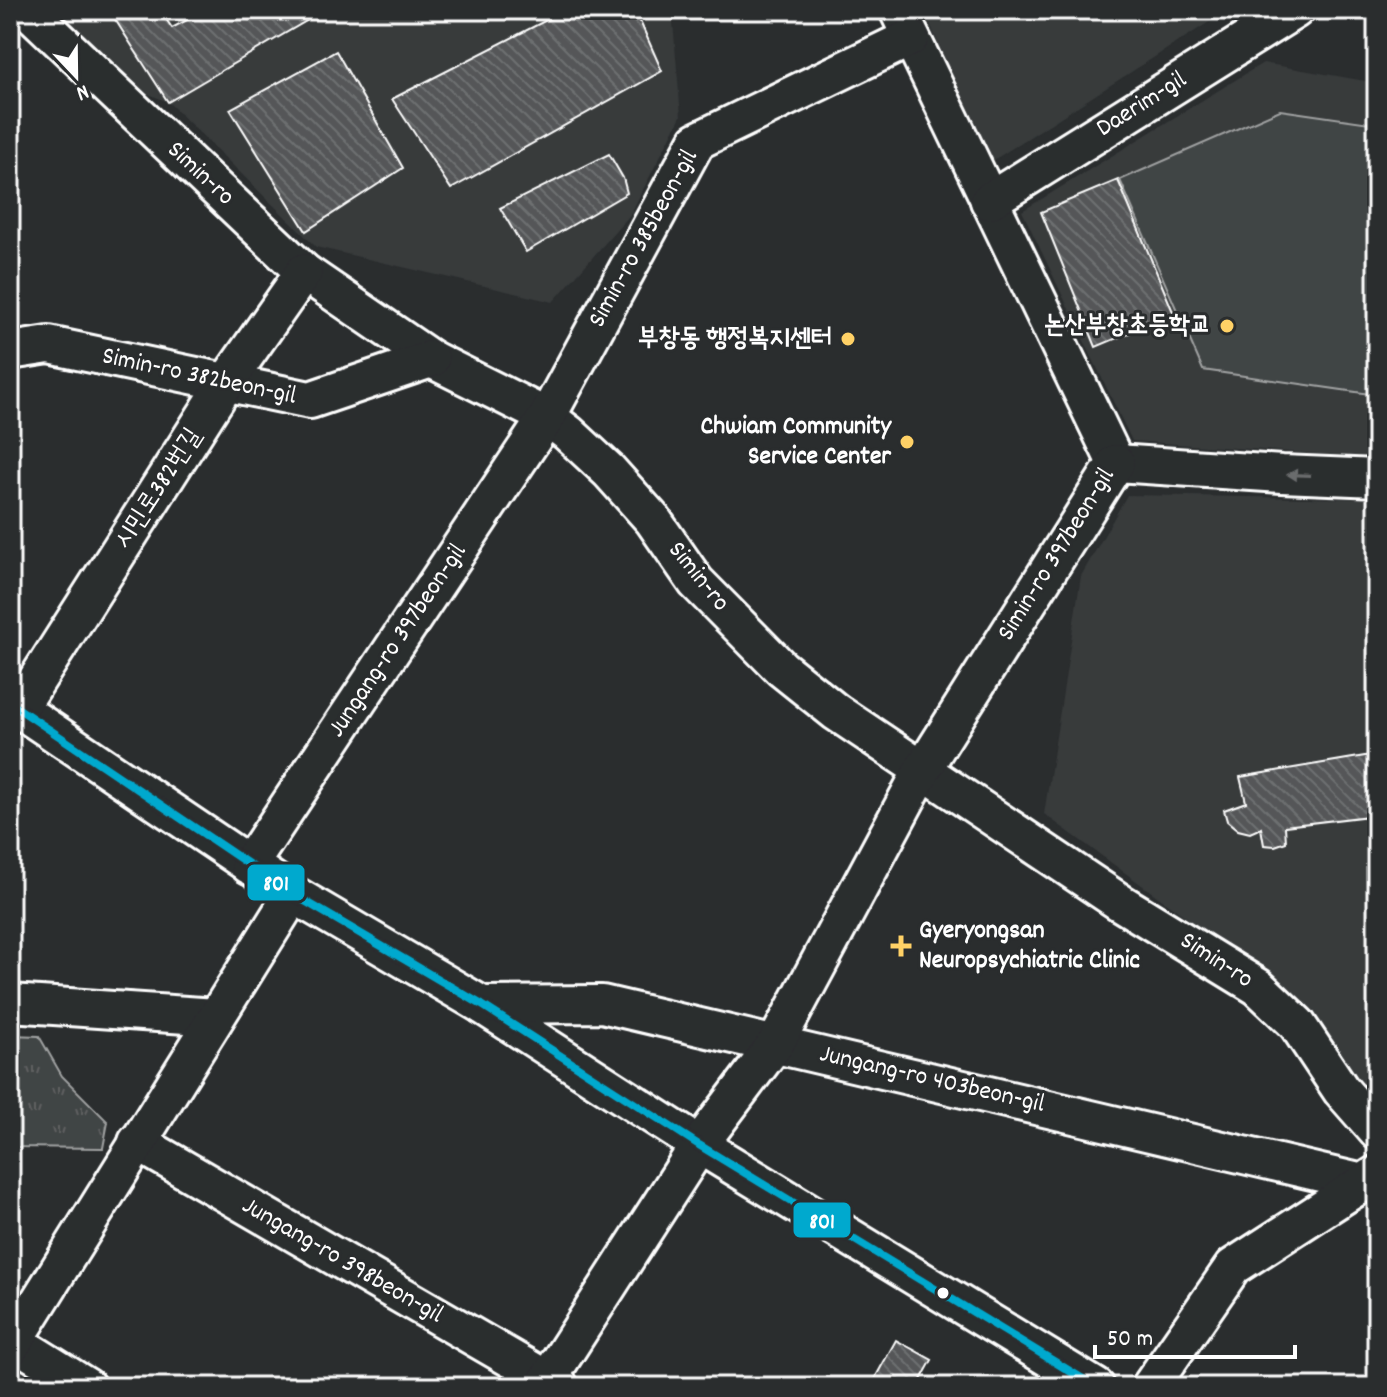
<svg xmlns="http://www.w3.org/2000/svg" width="1387" height="1397" font-family="Dekko,'Poor Story',sans-serif">
<defs>
<pattern id="park-tufts" width="24" height="20" patternUnits="userSpaceOnUse" patternTransform="scale(2)"><rect width="24" height="20" fill="#414445"/><path d="M3 7l-1-3M5 7V3M7 7l1-3M15 17l-1-3M17 17v-4M19 17l1-3" fill="none" stroke="#5e6061"/></pattern>
<pattern id="building-back-hatch" width="6" height="6" patternUnits="userSpaceOnUse" patternTransform="scale(2)"><rect width="6" height="6" fill="#555758"/><path d="M-1 5l2 2M0 0l6 6M5-1l2 2" fill="none" stroke="#6e7071"/></pattern>
</defs>
<rect width="100%" height="100%" fill="#2a2d2e"/>
<filter id="ink" filterUnits="userSpaceOnUse"><feTurbulence type="fractalNoise" baseFrequency=".0125" numOctaves="2"/><feDisplacementMap in="SourceGraphic" scale="16" xChannelSelector="R" yChannelSelector="G"/><feConvolveMatrix kernelMatrix="1 2 1 2 8 2 1 2 1" color-interpolation-filters="sRGB"/></filter>
<g filter="url(#ink)">
<g fill="#373a3b">
<polygon points="59,10 672,10 681,116 630,215 553,302 316,247 168,102 134,88"/>
<polygon points="924,10 1228,10 989,163"/>
<polygon points="1263,63 1377,83 1377,458 1132,441 1022,211"/>
<polygon points="1127,495 1377,499 1377,1111 1245,960 1044,814 1081,576"/>
</g>
<polygon fill="url(#park-tufts)" stroke="#a0a2a2" stroke-width="2" points="10,1035 39,1036 62,1076 108,1122 103,1148 10,1147"/>
<polygon fill="#414445" stroke="#a0a2a2" stroke-width="2" points="1280,110 1377,124 1377,395 1203,370 1120,180"/>
<g fill="url(#building-back-hatch)" stroke="#fff" stroke-width="2">
<polygon points="109,10 160,10 172,28 206,10 325,10 168,102"/>
<polygon points="566,10 635,10 662,71 451,189 392,99"/>
<polygon points="336,51 403,168 306,231 230,109"/>
<polygon points="609,154 623,178 627,193 526,252 500,208"/>
<polygon points="1118,180 1174,314 1096,347 1041,212"/>
<polygon points="1377,754 1377,815 1285,826 1286,842 1275,846 1264,845 1261,828 1250,833 1238,830 1227,821 1224,810 1246,802 1240,777"/>
<polygon points="896,1340 932,1360 917,1387 870,1387"/>
</g>
<g fill="none" stroke-linecap="round" stroke-linejoin="round">
<g stroke="#fff" stroke-width="42">
<g id="minor">
<polyline points="28,10 304,272 431,359 547,417 568,433 609,471 653,520 696,582 781,668 836,712 1121,903 1258,987 1297,1024 1341,1090 1377,1131"/>
<polyline points="898,10 1116,463"/>
<polyline points="989,201 1295,10"/>
<polyline points="10,351 49,345 310,400 431,359"/>
<polyline points="1116,463 1282,474 1377,478"/>
<polyline points="10,703 293,894 482,1005 699,1145 1096,1387"/>
<polyline points="19,708 226,383 304,272"/>
<polyline points="249,865 547,417 697,141 910,38"/>
<polyline points="10,1003 216,1017"/>
<polyline points="482,1005 602,1004 1363,1183 1377,1174"/>
<polyline points="137,1142 560,1387"/>
<polyline points="10,1339 87,1387"/>
<polyline points="10,1348 293,894"/>
<polyline points="543,1387 699,1145 776,1043 923,769 1116,463"/>
<polyline points="1150,1387 1233,1267 1363,1183"/>
</g>
</g>
<use href="#minor" stroke="#2a2d2e" stroke-width="36"/>
<g stroke="#2a2d2e" stroke-width="14">
<polyline id="bus-1" points="10,703 293,894 482,1005 699,1145 1096,1387"/>
</g>
<use href="#bus-1" stroke="#00a9ce" stroke-width="8"/>
</g>
<defs><path id="oneway-solid" d="M-6-.8H1V-3.2L6.5 0L1 3.2V.8H-6Z" transform="scale(2)"/></defs>
<use fill="#6a6c6d" href="#oneway-solid" transform="translate(1299 475) rotate(-178)"/>
</g>
<g fill="#ffd166" stroke="#2a2d2e" stroke-width="3">
<circle cx="1227" cy="326" r="8"/>
<circle cx="848" cy="339" r="8"/>
<circle cx="907" cy="442" r="8"/>
<path d="M897 934h8v8h8v8h-8v8h-8v-8h-8v-8h8z"/>
</g>
<circle fill="#fff" stroke="#2a2d2e" stroke-width="3" cx="943" cy="1293" r="7"/>
<g text-anchor="middle" dominant-baseline="central" stroke-width="6" stroke-linejoin="round" paint-order="stroke">
<g font-size="26" fill="#fff" stroke="#2a2d2e">
<text transform="translate(1142 105) rotate(-32)">Daerim-gil</text>
<text transform="translate(200 174) rotate(43)">Simin-ro</text>
<text transform="translate(644 239) rotate(-61)">Simin-ro 385beon-gil</text>
<text transform="translate(199 377) rotate(12)">Simin-ro 382beon-gil</text>
<text transform="translate(159 489) rotate(-57)">시민로382번길</text>
<text transform="translate(1057 555) rotate(-58)">Simin-ro 397beon-gil</text>
<text transform="translate(698 577) rotate(51)">Simin-ro</text>
<text transform="translate(398 641) rotate(-56)">Jungang-ro 397beon-gil</text>
<text transform="translate(1216 961) rotate(33)">Simin-ro</text>
<text transform="translate(932 1080) rotate(13)">Jungang-ro 403beon-gil</text>
<text transform="translate(342 1261) rotate(30)">Jungang-ro 398beon-gil</text>
</g>
<g font-size="26" font-weight="bold" fill="#fff" stroke="#2a2d2e" text-anchor="end">
<text x="1211" y="326">논산부창초등학교</text>
<text x="832" y="339">부창동 행정복지센터</text>
<text x="891" y="427">Chwiam Community<tspan x="891" dy="30">Service Center</tspan></text>
<text x="919" y="931" text-anchor="start">Gyeryongsan<tspan x="919" dy="30">Neuropsychiatric Clinic</tspan></text>
</g>
</g>
<g stroke="#2a2d2e" stroke-width="3">
<rect x="246" y="863" width="60" height="39" rx="8" fill="#00a9ce"/>
<rect x="792" y="1201" width="60" height="38" rx="8" fill="#00a9ce"/>
</g>
<g font-size="22" text-anchor="middle" font-weight="bold" fill="#fff">
<text x="276" y="890">801</text>
<text x="822" y="1228">801</text>
</g>
<rect width="1387" height="1397" fill="none" stroke="#2a2d2e" stroke-width="40"/>
<rect x="20" y="20" width="1347" height="1357" fill="none" stroke="#fff" stroke-width="3" filter="url(#ink)"/>
<g transform="translate(76 76) rotate(158)" stroke="#2a2d2e" stroke-width="6" paint-order="stroke">
<path d="M0-6L14 30L0 20L-14 30Z" fill="#ffffff"/>
<text y="-12" font-size="22" font-weight="bold" text-anchor="middle" fill="#ffffff">N</text>
</g>
<path d="M1095 1345v12h200v-12" fill="none" stroke="#ffffff" stroke-width="4"/>
<text x="1107" y="1345" font-size="24" fill="#ffffff" stroke="#2a2d2e" stroke-width="6" paint-order="stroke">50 m</text>
</svg>
